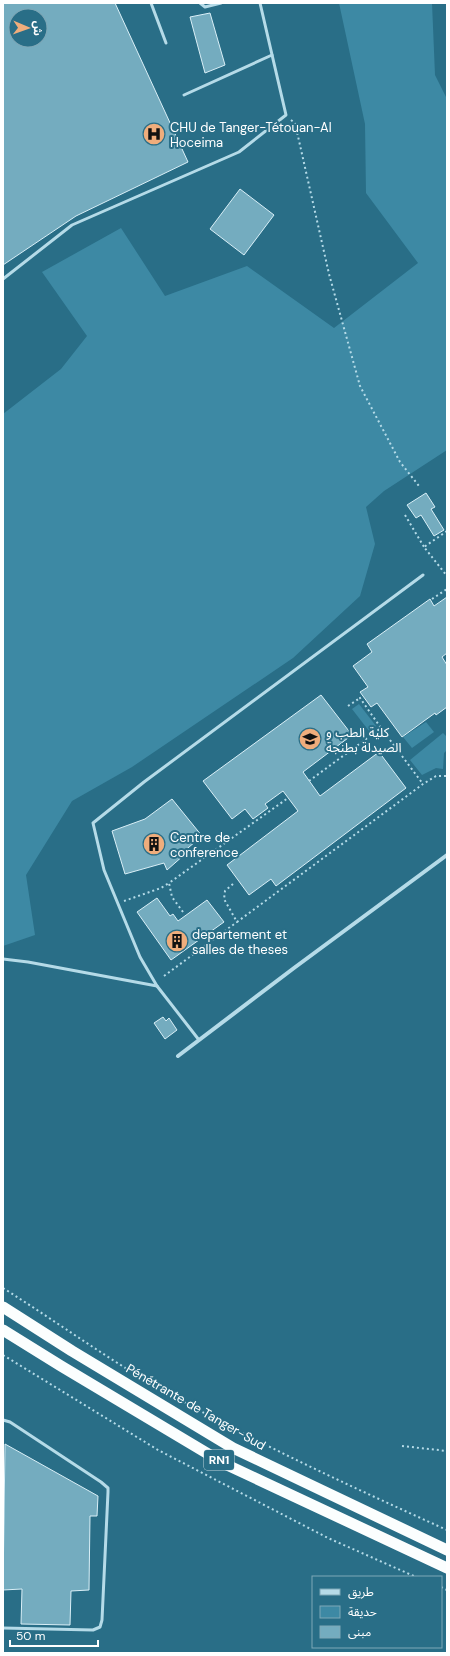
<svg xmlns="http://www.w3.org/2000/svg" width="450" height="1656" font-family="'DM Sans','Noto Sans Arabic',sans-serif">
<rect width="100%" height="100%" fill="#296e87"/>
<g fill="#3d89a4">
<polygon points="339,3 432,3 435,75 447,99 447,450 384,491 366,507 375,544 360,596 293,658 132,767 72,801 26,875 35,935 3,946 3,414 61,369 87,336 42,272 121,228 165,296 247,266 334,328 418,263 366,193 365,124"/>
<polygon points="359,704 376,726 369,731 352,709"/>
<polygon points="426,722 434,732 412,748 403,737"/>
<polygon points="443,733 447,737 447,750 444,753 443,769 436,768 422,775 410,760"/>
</g>
<g fill="#74acbf" stroke="#d9eff7" fill-rule="evenodd">
<path d="M3 3H115L188 162 76 216 3 265ZM16 16H40V40H16Z"/>
<polygon points="210,13 225,65 205,73 190,17"/>
<polygon points="240,189 274,215 244,255 210,229"/>
<polygon points="426,493 435,507 431,509 444,530 434,536 421,515 416,518 407,505"/>
<polygon points="447,597 447,653 442,657 447,665 447,707 436,715 435,713 402,737 377,703 371,707 360,692 368,687 353,666 372,652 367,644 430,599 434,606"/>
<polygon points="321,695 352,735 303,772 320,796 379,752 406,788 276,886 271,879 249,895 227,865 298,811 283,791 265,804 268,808 253,819 245,809 232,819 203,781"/>
<polygon points="172,799 202,836 182,853 184,855 167,870 164,863 125,874 112,831 145,819"/>
<polygon points="157,898 170,916 173,914 178,921 207,900 224,922 171,960 137,912"/>
<polygon points="163,1017 166,1021 169,1018 177,1030 165,1039 154,1023"/>
<polygon points="5,1444 98,1496 97,1516 90,1516 89,1590 71,1591 70,1625 21,1624 22,1589 3,1590"/>
</g>
<g fill="none" stroke-linecap="round" stroke-linejoin="round">
<g stroke="#b5dbe8" stroke-width="2" stroke-dasharray="2 3" stroke-linecap="butt">
<polyline points="291,120 295,123 329,274 360,386 400,462 419,486"/>
<polyline points="405,515 424,547"/>
<polyline points="447,531 424,547 447,576"/>
<polyline points="432,599 447,589"/>
<polyline points="348,706 360,698"/>
<polyline points="381,728 423,784"/>
<polyline points="309,781 381,728 360,698 362,697"/>
<polyline points="233,884 225,891 224,899 237,922 423,784 436,776 447,776"/>
<polyline points="124,901 161,888 169,883"/>
<polyline points="183,912 172,897 169,883 288,798"/>
<polyline points="164,976 237,922"/>
<path d="M3 1288C49 1317 94 1349 140 1377 239 1435 343 1483 447 1530"/>
<polyline points="3,1355 158,1450 328,1538 416,1577"/>
<polyline points="402,1446 447,1451"/>
<polyline points="441,1587 447,1590"/>
</g>
<g stroke="#b5dbe8" stroke-width="3">
<polyline points="151,3 166,43"/>
<polyline points="200,3 205,7 221,3"/>
<polyline points="184,95 272,55"/>
<polyline points="3,279 72,225 239,152 286,115 260,3"/>
<polyline points="3,959 28,962 157,986"/>
<polyline points="199,1040 157,986 140,957 104,870 93,823 144,782 423,575"/>
<polyline points="3,1420 10,1422 101,1482 108,1488 108,1492 102,1620 100,1627 93,1630 3,1628"/>
</g>
<polyline stroke="#b5dbe8" stroke-width="4" points="178,1056 294,968 447,855"/>
<g stroke="#fbfefe" stroke-width="11">
<polyline points="3,1307 72,1351 233,1448 447,1550"/>
<polyline points="3,1330 61,1366 225,1464 447,1568"/>
</g>
</g>
<defs>
<g id="hospital-disc" transform="scale(1.15)"><circle r="9.5" fill="#efad7c" stroke="#296e87"/><path d="M-5-5h3v3.5h4V-5h3V5h-3V1.5h-4V5h-3Z" fill="#111"/></g>
<g id="university-disc" transform="scale(1.15)"><circle r="9.5" fill="#efad7c" stroke="#296e87"/><path d="M0-5L7-2L0 1L-7-2ZM-4 1L0 2.5L4 1V4Q0 6-4 4Z" fill="#111"/></g>
<g id="building-disc" transform="scale(1.15)"><circle r="9.5" fill="#efad7c" stroke="#296e87"/><path d="M-4-6H4V6H1V3H-1V6H-4ZM-2.5-4.3h1.7v1.8h-1.7ZM.8-4.3h1.7v1.8H.8ZM-2.5-1h1.7V.8h-1.7ZM.8-1h1.7V.8H.8Z" fill="#111"/></g>
</defs>
<g fill-rule="evenodd">
<use href="#hospital-disc" x="154" y="134"/>
<use href="#university-disc" x="310" y="739"/>
<use href="#building-disc" x="154" y="844"/>
<use href="#building-disc" x="177" y="941"/>
</g>
<g text-anchor="middle" dominant-baseline="central" stroke-width="4" stroke-linejoin="round" paint-order="stroke">
<rect fill="#296e87" stroke="#bfd4db" stroke-width="1" x="204" y="1450" width="30" height="20" rx="3"/>
<g font-size="12" font-weight="bold" fill="#fff">
<text x="219" y="1460">RN1</text>
</g>
<g font-size="13" fill="#fff" stroke="#296e87" text-anchor="start">
<text x="170" y="127">CHU de Tanger-Tétouan-Al<tspan x="170" dy="15">Hoceima</tspan></text>
<text x="326" y="732">كلية الطب و<tspan x="326" dy="15">الصيدلة بطنجة</tspan></text>
<text x="170" y="837">Centre de<tspan x="170" dy="15">conference</tspan></text>
<text x="192" y="934">departement et<tspan x="192" dy="15">salles de theses</tspan></text>
</g>
<g font-size="13" fill="#fff" stroke="#296e87">
<text transform="translate(196 1407) rotate(30)">Pénétrante de Tanger-Sud</text>
</g>
</g>
<rect width="450" height="1656" fill="none" stroke="#ffffff" stroke-width="8"/>
<rect x="312" y="1576" width="130" height="72" fill="#296e87" stroke="#7fa8b7"/>
<rect x="320" y="1589" width="20" height="6" fill="#b5dbe8" stroke="#7fa8b7"/>
<text x="348" y="1596" font-size="12" fill="#ffffff">طريق</text>
<rect x="320" y="1606" width="20" height="12" fill="#3d89a4" stroke="#7fa8b7"/>
<text x="348" y="1616" font-size="12" fill="#ffffff">حديقة</text>
<rect x="320" y="1626" width="20" height="12" fill="#74acbf" stroke="#7fa8b7"/>
<text x="348" y="1636" font-size="12" fill="#ffffff">مبنى</text>
<g transform="translate(28 28) rotate(92)"><circle r="19" fill="#296e87" stroke="#7fa8b7"/>
<path d="M0-3L7 15L0 10L-7 15Z" fill="#efad7c"/>
<text y="-6" font-size="11" font-weight="bold" text-anchor="middle" fill="#ffffff">ش</text>
</g>
<path d="M10 1640v6h88v-6" fill="none" stroke="#ffffff" stroke-width="2"/>
<text x="16" y="1640" font-size="12" fill="#ffffff" stroke="#296e87" stroke-width="3" paint-order="stroke">50 m</text>
</svg>
